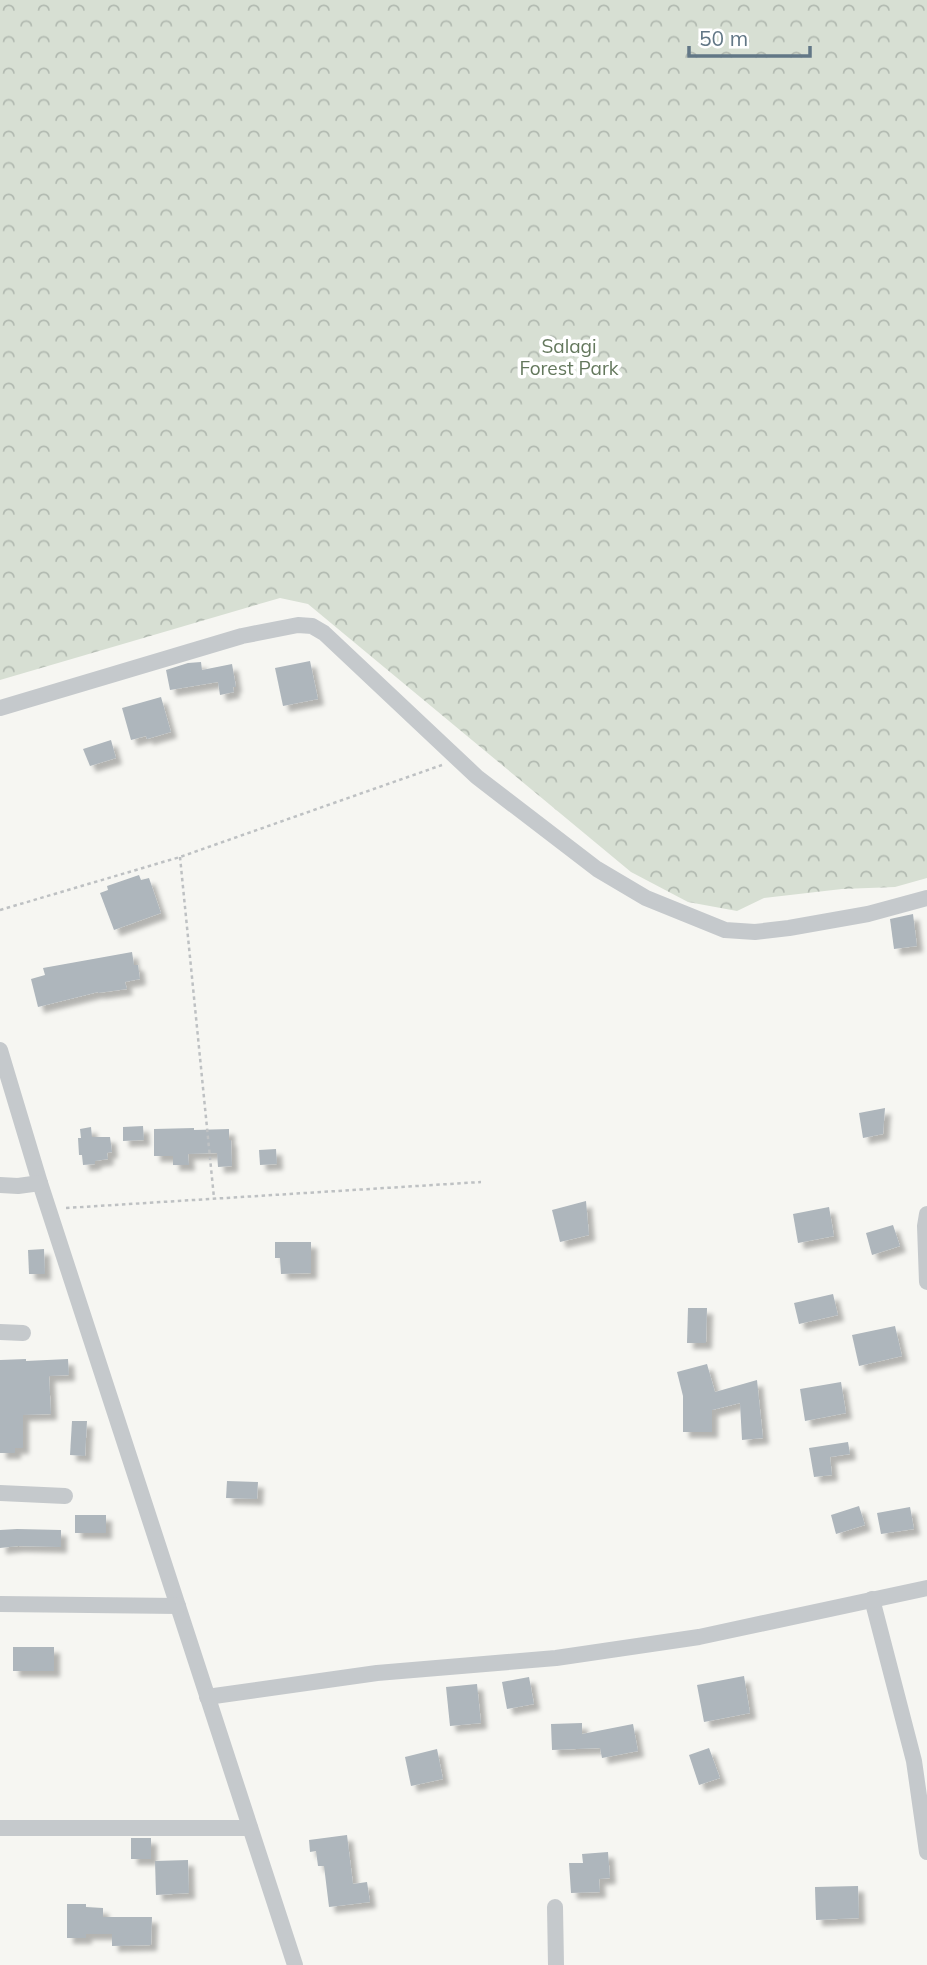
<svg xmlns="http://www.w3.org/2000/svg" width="927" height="1965" font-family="Mulish,sans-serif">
<defs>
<pattern id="forest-crowns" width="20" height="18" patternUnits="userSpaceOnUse" patternTransform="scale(1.75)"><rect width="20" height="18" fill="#d7dfd3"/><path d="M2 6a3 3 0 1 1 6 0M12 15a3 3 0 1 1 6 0" fill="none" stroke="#b2bab1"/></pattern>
<filter id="shadow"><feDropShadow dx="6" dy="6" stdDeviation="2" flood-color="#0004"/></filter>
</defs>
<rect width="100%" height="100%" fill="#f6f6f2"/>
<polygon fill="url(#forest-crowns)" points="0,0 927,0 927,878 895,887 842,889 764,898 737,911 688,902 631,872 308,604 280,598 0,680"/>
<g fill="#aeb6bc" filter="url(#shadow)">
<polygon points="310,661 318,699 283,706 275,668"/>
<polygon points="201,662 202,670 232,664 236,687 233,687 234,692 220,695 218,682 170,690 166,670 188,663"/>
<polygon points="161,697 171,732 147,739 146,736 131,740 122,708"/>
<polygon points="111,740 116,758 90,766 83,749"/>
<polygon points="139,875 141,880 149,878 161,913 114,930 100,893 108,890 107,886"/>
<polygon points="913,914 917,946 894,949 890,919"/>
<polygon points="132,952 134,965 138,965 140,979 125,982 127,989 98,993 98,992 38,1007 31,979 45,975 43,968"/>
<polygon points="885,1108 883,1134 863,1138 859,1113"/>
<polygon points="143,1126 144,1140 123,1141 123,1127"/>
<polygon points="91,1127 92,1137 110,1137 112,1152 107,1153 108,1159 95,1161 95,1164 83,1165 82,1155 79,1155 78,1138 81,1138 80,1129"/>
<polygon points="194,1128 194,1130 229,1129 229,1140 231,1140 232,1166 218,1167 217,1153 188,1154 189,1165 173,1165 173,1156 154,1156 154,1129"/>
<polygon points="276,1149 277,1164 260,1165 259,1150"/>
<polygon points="586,1201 589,1235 560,1242 552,1210"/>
<polygon points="829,1207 834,1236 798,1243 793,1214"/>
<polygon points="893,1225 900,1246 872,1255 866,1233"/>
<polygon points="275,1242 311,1242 311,1273 281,1274 280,1258 275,1258"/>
<polygon points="44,1249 45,1274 29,1274 28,1250"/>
<polygon points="833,1294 838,1315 799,1324 794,1303"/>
<polygon points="688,1308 707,1308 706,1343 687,1343"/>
<polygon points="895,1326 902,1356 859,1366 852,1335"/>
<polygon points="26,1359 26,1361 68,1359 69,1375 49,1376 51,1414 23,1415 23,1448 15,1448 15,1453 0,1453 0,1360"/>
<polygon points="707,1364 715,1392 757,1380 763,1438 742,1440 740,1403 712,1410 712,1432 683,1432 683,1396 677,1372"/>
<polygon points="841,1382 846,1413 805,1421 800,1389"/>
<polygon points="72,1421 87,1421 85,1456 70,1455"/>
<polygon points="848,1442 850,1454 830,1457 832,1475 814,1477 809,1448"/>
<polygon points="227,1481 258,1482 257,1499 226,1498"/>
<polygon points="859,1506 865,1525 836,1534 831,1515"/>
<polygon points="910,1507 914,1529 881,1534 877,1513"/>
<rect x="75" y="1515" width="31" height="18"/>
<polygon points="17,1529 61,1530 61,1547 18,1546 0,1548 0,1530"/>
<rect x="13" y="1647" width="41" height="24"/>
<polygon points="744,1676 750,1713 704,1722 697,1685"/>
<polygon points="529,1677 534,1704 507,1709 502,1682"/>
<polygon points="477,1684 481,1723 450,1726 446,1687"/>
<polygon points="582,1723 582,1734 633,1724 638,1751 602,1758 600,1748 552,1750 551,1724"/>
<polygon points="709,1748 720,1778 699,1785 689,1755"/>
<polygon points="437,1749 443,1779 411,1786 405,1757"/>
<polygon points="347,1835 353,1884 367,1882 370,1902 329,1907 324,1866 318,1866 316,1851 310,1852 309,1840"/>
<rect x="131" y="1838" width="20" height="21"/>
<polygon points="608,1852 610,1878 599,1879 600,1892 571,1893 569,1863 583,1863 582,1854"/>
<polygon points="188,1860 189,1893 156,1895 155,1861"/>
<polygon points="858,1886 859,1918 816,1920 815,1887"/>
<polygon points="67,1904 86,1904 86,1907 103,1908 103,1917 152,1917 151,1945 112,1946 112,1934 86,1934 86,1938 67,1938"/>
</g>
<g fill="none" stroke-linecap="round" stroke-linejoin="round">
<g stroke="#bec1c3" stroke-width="2.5" stroke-dasharray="3.5 3.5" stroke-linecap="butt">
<polyline points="180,857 214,1198"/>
<polyline points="0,910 180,857 442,765"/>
<polyline points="66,1208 481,1182"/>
</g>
<g stroke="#c5c9cc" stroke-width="16">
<polyline points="0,708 242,636 298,625 312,626 324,633 477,777 597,869 646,898 725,930 755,932 789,928 868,914 927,898"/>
<polyline points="0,1050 40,1183 295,1965"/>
<polyline points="0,1185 18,1186 40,1183"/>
<polyline points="927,1214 925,1226 927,1282"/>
<polyline points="0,1332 23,1333"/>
<polyline points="0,1493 65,1496"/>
<polyline points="872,1599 914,1761 927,1852"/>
<polyline points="0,1604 178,1606"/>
<polyline points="207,1697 377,1673 556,1658 699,1637 927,1588"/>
<polyline points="0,1828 250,1828"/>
<polyline points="555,1907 556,1965"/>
</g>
</g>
<g text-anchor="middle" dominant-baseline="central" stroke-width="7" stroke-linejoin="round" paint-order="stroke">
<g font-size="19" fill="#64785d" stroke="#fff">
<text x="569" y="346">Salagi<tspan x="569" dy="22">Forest Park</tspan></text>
</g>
</g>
<path d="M689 46v10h121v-10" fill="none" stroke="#627786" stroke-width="3.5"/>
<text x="699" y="46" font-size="21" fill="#627786" stroke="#ffffff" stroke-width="5" paint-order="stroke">50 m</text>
</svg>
